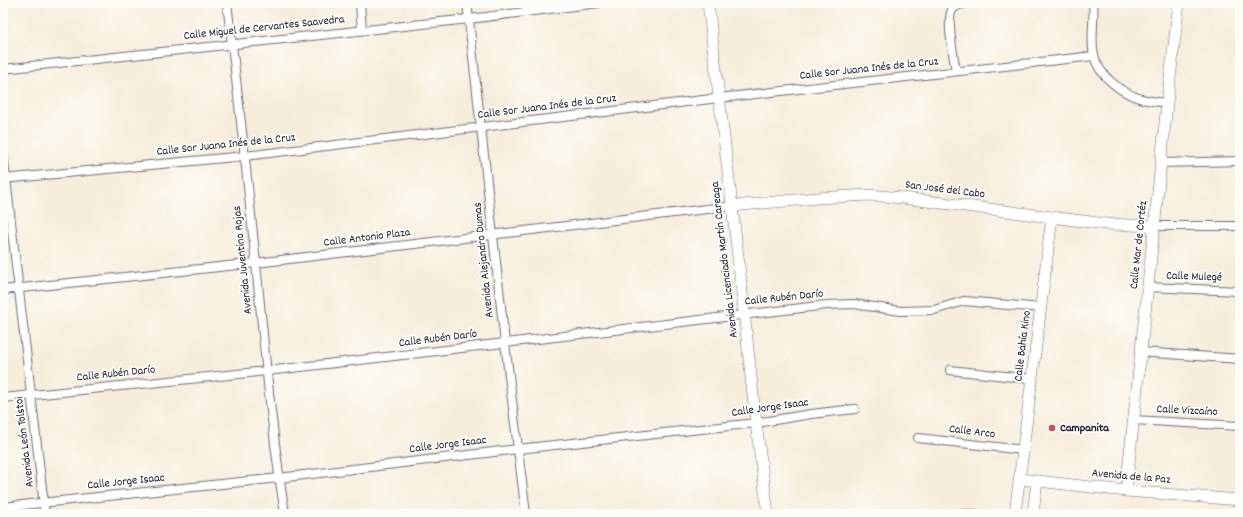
<svg xmlns="http://www.w3.org/2000/svg" width="1243" height="517" font-family="Dekko,sans-serif">
<rect width="100%" height="100%" fill="#fdfcf7"/>
<filter id="ink" filterUnits="userSpaceOnUse"><feTurbulence type="fractalNoise" baseFrequency=".025" numOctaves="2"/><feDisplacementMap in="SourceGraphic" scale="8" xChannelSelector="R" yChannelSelector="G"/><feConvolveMatrix kernelMatrix="1 2 1 2 8 2 1 2 1" color-interpolation-filters="sRGB"/></filter>
<filter id="wash" filterUnits="userSpaceOnUse"><feTurbulence type="fractalNoise" baseFrequency=".012" numOctaves="4" result="noise"/><feDisplacementMap in="SourceGraphic" scale="16" xChannelSelector="R" yChannelSelector="G"/><feGaussianBlur stdDeviation="0.9" result="paint"/><feColorMatrix in="noise" values="0 0 0 0 0 0 0 0 0 0 0 0 0 0 0 0 0 1.4 0 .05"/><feComposite in="paint" operator="in"/></filter>
<g filter="url(#wash)">
<rect width="100%" height="100%" fill="#f6eedb"/>
</g>
<g filter="url(#ink)">
<g fill="none" stroke-linecap="round" stroke-linejoin="round">
<g stroke="#6c6973" stroke-width="10">
<g id="street">
<path d="M227 3C238 93 248 183 257 274 265 354 272 434 285 514"/>
<polyline points="360,3 362,30"/>
<polyline points="467,3 505,343 526,514"/>
<path d="M1093 3C1095 20 1090 39 1094 55 1098 76 1123 94 1142 99 1150 101 1159 102 1167 103"/>
<polyline points="3,69 469,19 599,3"/>
<path d="M956 71C954 58 946 21 952 10 955 6 961 4 966 3"/>
<polyline points="3,153 45,514"/>
<polyline points="1161,163 1240,161"/>
<polyline points="3,179 245,156 719,98 1094,56"/>
<polyline points="1154,226 1240,226"/>
<polyline points="1148,287 1240,291"/>
<polyline points="3,290 256,263 732,206"/>
<polyline points="1140,352 1240,359"/>
<polyline points="950,370 1032,379"/>
<polyline points="3,398 267,371 827,305 854,304 901,311 934,310 964,301 1041,308"/>
<polyline points="1133,420 1240,426"/>
<polyline points="918,438 1023,450"/>
<polyline points="3,507 279,478 518,449 756,423 811,414 855,409"/>
<polyline points="954,514 975,514"/>
</g>
</g>
<g stroke="#6c6973" stroke-width="12">
<g id="secondary">
<polyline points="708,3 739,265 756,423 768,514"/>
<polyline points="732,206 817,198 869,195 903,198 1106,224 1154,226"/>
<polyline points="1020,479 1126,491 1240,500"/>
<polyline points="1126,491 1161,163 1167,103 1179,3"/>
<polyline points="1015,514 1052,217"/>
<polyline points="1033,514 1037,481"/>
</g>
</g>
<use href="#street" stroke="#fff" stroke-width="8"/>
<use href="#secondary" stroke="#fff" stroke-width="11"/>
</g>
</g>
<circle fill="#d1495b" stroke="#fdfcf7" stroke-width="1.5" cx="1052" cy="428" r="4"/>
<g text-anchor="middle" dominant-baseline="central" stroke-width="4" stroke-linejoin="round" paint-order="stroke">
<g font-size="12" fill="#22223b" stroke="#fdfcf7">
<text transform="translate(264 28) rotate(-6)">Calle Miguel de Cervantes Saavedra</text>
<text transform="translate(869 69) rotate(-6)">Calle Sor Juana Inés de la Cruz</text>
<text transform="translate(547 107) rotate(-7)">Calle Sor Juana Inés de la Cruz</text>
<text transform="translate(226 145) rotate(-6)">Calle Sor Juana Inés de la Cruz</text>
<text transform="translate(945 190) rotate(7)">San José del Cabo</text>
<text transform="translate(367 238) rotate(-7)">Calle Antonio Plaza</text>
<text transform="translate(1139 245) rotate(-84)">Calle Mar de Cortéz</text>
<text transform="translate(243 260) rotate(-96)">Avenida Juventino Rojas</text>
<text transform="translate(484 260) rotate(-96)">Avenida Alejandro Dumas</text>
<text transform="translate(725 260) rotate(-97)">Avenida Licenciado Martín Careaga</text>
<text transform="translate(1194 277) rotate(2)">Calle Mulegé</text>
<text transform="translate(784 298) rotate(-6)">Calle Rubén Darío</text>
<text transform="translate(438 339) rotate(-7)">Calle Rubén Darío</text>
<text transform="translate(1023 346) rotate(-83)">Calle Bahía Kino</text>
<text transform="translate(116 374) rotate(-6)">Calle Rubén Darío</text>
<text transform="translate(770 408) rotate(-8)">Calle Jorge Isaac</text>
<text transform="translate(1187 411) rotate(3)">Calle Vizcaíno</text>
<text transform="translate(972 432) rotate(7)">Calle Arco</text>
<text transform="translate(25 442) rotate(-97)">Avenida León Tolstoi</text>
<text transform="translate(448 445) rotate(-7)">Calle Jorge Isaac</text>
<text transform="translate(1131 477) rotate(5)">Avenida de la Paz</text>
<text transform="translate(126 482) rotate(-6)">Calle Jorge Isaac</text>
</g>
<g font-size="12" font-weight="bold" fill="#22223b" stroke="#fdfcf7" text-anchor="start">
<text x="1060" y="428">Campanita</text>
</g>
</g>
<rect width="1243" height="517" fill="none" stroke="#fdfcf7" stroke-width="16"/>
</svg>
